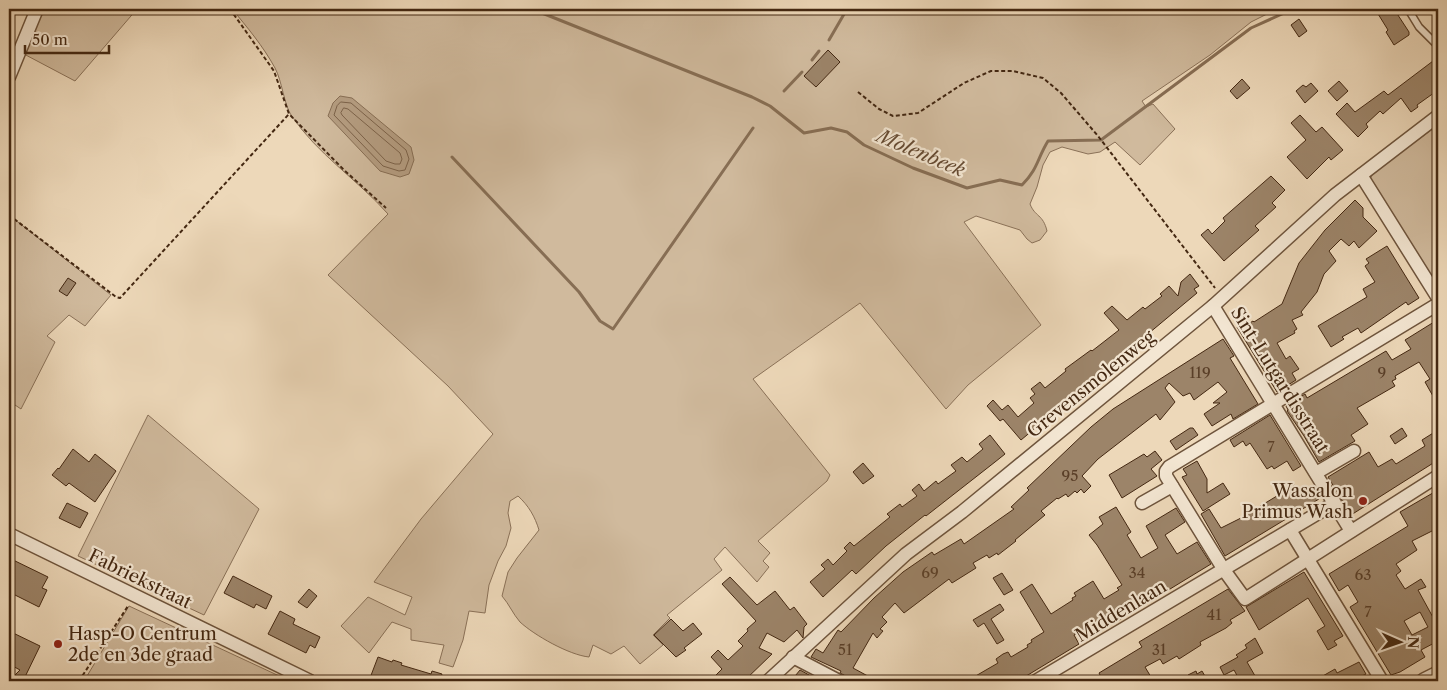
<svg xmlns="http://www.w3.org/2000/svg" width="1447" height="690" font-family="'Libre Caslon Text',serif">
<rect width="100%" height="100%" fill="#edd8b9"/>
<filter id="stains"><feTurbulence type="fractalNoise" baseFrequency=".004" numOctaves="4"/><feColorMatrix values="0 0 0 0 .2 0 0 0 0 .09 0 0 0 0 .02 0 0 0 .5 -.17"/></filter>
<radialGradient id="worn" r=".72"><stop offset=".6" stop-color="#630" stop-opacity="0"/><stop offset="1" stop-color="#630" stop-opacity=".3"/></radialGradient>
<g fill="#d0ba9d" stroke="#8a7158">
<polygon points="42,9 137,9 75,81 22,53"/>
<path d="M232 9H1277L1251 22 1210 55 1142 101 1146 107 1153 104 1175 129 1140 165 1115 142 1100 152 1088 154 1062 147 1050 152 1043 165 1037 187 1030 204C1035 217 1043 214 1047 231L1040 240 1032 243 1027 239 1020 230 976 216 964 222 1041 325 968 385 946 409 860 303 753 379 830 475 827 481 758 541 770 553 763 561 769 567 757 582 725 547 714 559 722 570 667 615 670 618 653 635 663 645 640 664 624 646 611 654 593 645 589 657C569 655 534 635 520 622 513 614 509 604 502 596L508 572 517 558 539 530C535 517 529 506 518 496L510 501 508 513 511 528 506 546 498 561 489 585 485 613 469 611 463 640 453 667 439 663 444 645 411 640V629L392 622 369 653 341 626 368 597 405 615 412 597 374 582 421 519 493 434 448 386 328 275 388 214C358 180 317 154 291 115 284 104 282 81 275 68 263 46 247 27 232 9Z"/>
<polygon points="1438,125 1438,289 1370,179 1373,173"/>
<polygon points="9,215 111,295 85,326 69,315 47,336 55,342 21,409 9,401"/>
<polygon points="148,415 259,509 204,615 78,556"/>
<polygon points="129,606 290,681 84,681"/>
</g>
<polygon fill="#b49c80" stroke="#876e54" points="340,96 352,98 411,147 414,160 409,174 400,177 380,171 328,116 333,103"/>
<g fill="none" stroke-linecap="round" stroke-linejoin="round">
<g stroke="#7c6249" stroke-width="1">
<polygon points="341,102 351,103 406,150 409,159 405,170 399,171 383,166 334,115 337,106"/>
<polygon points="344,108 348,109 400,153 402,159 400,164 395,164 386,161 342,115 341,113"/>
</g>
<g stroke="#876e54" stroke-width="3">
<path d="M532 9 752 97 770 106 804 133 831 128 847 132 864 145 913 168 967 188 1000 180 1022 185C1038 169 1037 159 1048 141L1101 140 1251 28 1293 9"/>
<polyline points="829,40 847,9"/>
<polyline points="812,60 819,51"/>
<polyline points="9,90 13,79"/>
<polyline points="784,91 802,72"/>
<polyline points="452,157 579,292 600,321 613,329 753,128"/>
</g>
</g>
<g fill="#9c8469" stroke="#442812" fill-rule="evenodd">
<polygon points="1375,9 1394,9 1409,32 1409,35 1394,45 1386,32 1388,30"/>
<polygon points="1299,19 1307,31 1299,37 1291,25"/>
<polygon points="828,50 840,62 816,87 804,76"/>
<polygon points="1433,61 1438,68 1438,90 1417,105 1418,107 1411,112 1401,98 1383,114 1380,111 1366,124 1368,127 1358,137 1336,114 1347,103 1355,112 1384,91 1388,95"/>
<polygon points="1242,79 1250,88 1237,99 1230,91"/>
<polygon points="1339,81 1348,91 1337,101 1328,91"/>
<polygon points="1311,83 1318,91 1305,103 1296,91 1303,85 1306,87"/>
<polygon points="1300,115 1316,132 1322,127 1343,150 1331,160 1329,157 1307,179 1287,157 1306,140 1291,123"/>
<polygon points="1271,176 1285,190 1272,203 1276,207 1255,226 1259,230 1224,261 1201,235 1208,229 1212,234 1225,221 1223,218"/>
<polygon points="1355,200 1363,208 1363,217 1377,231 1359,248 1354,241 1349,246 1341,239 1329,251 1336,261 1324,274 1317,292 1301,312 1303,315 1292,320 1297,329 1294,331 1295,333 1277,343 1286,359 1290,356 1299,369 1292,373 1296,380 1277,392 1237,327 1243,327 1253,321 1254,322 1282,304 1299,263 1325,230"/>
<polygon points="1387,246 1419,298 1408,305 1406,302 1361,333 1358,328 1342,337 1344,339 1331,347 1318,326 1367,297 1363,289 1375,282 1365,266 1369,263 1366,259"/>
<polygon points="1190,274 1199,286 1194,289 1197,293 1021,440 1003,419 1000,421 987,406 993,400 1002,410 1008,405 1018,417 1034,403 1030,398 1035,394 1031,389 1040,382 1045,388 1066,371 1065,369 1091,350 1092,351 1119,330 1104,313 1112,306 1127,320 1143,307 1145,309 1162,296 1160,294 1169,286 1178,296 1181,282"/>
<polygon points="68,278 76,283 67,296 59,291"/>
<polygon points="1434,322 1438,329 1438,405 1425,382 1430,379 1419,362 1395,376 1396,379 1392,381 1395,386 1357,408 1368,424 1351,435 1355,441 1319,462 1304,436 1287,411 1288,410 1286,406 1305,394 1307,398 1386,351 1392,360 1411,349 1405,340"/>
<polygon points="1223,339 1234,356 1230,358 1258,404 1233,419 1231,414 1212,426 1204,414 1220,403 1213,403 1227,392 1218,382 1194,400 1190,393 1183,396 1169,383 1165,388 1175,402 1160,420 1156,414 1098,459 1082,476 1091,486 1084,493 1081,489 1077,493 1075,491 1068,497 1066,494 1058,499 1057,498 1041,511 1045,515 1015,540 1016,541 998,555 997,553 989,558 987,555 973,563 976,568 952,583 949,579 904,613 895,603 882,617 887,622 880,629 883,631 877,638 873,633 853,668 877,681 855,681 840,673 841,671 811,657 816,649 823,653 838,630 841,632 874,598 903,572 932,552 934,555 961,539 964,544 1014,509 1011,507 1029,490 1027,488 1091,427 1113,409"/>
<polygon points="1270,415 1301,466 1293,471 1287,461 1274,469 1272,466 1267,469 1250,443 1246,446 1243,441 1234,447 1230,440"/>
<polygon points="1190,428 1193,428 1198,435 1176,450 1170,441"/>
<polygon points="1402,428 1407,436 1395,444 1390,436"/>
<polygon points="1438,430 1438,460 1351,515 1328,477 1369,452 1378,467 1392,459 1396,464 1425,446 1422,440"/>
<polygon points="990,435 1005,454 995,462 926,516 925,515 886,546 856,574 852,570 823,597 810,582 825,569 821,565 828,559 833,565 847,551 844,548 850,542 854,546 890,517 887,514 900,504 902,507 917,496 912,490 919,484 924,491 936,481 938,484 956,471 951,465 962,457 967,462 983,449 979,444"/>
<polygon points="73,449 89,462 95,454 116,471 95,502 69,483 66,486 52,475 58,468 59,469"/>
<polygon points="1155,451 1162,460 1151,469 1157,476 1122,498 1109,475 1144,454 1147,457"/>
<polygon points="1197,461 1207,479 1207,493 1223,483 1230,494 1203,511 1182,477 1187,475 1183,469"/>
<polygon points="863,463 874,476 863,484 853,472"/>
<polygon points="1295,485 1300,494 1312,487 1319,499 1225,556 1201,514 1209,509 1221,528 1239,519"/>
<path d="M1438 490V528L1412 541 1417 550 1396 564 1401 571 1396 575 1405 589 1421 579 1426 587 1418 590 1435 621 1438 619V641L1421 650 1425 657 1400 672 1391 675 1350 607 1358 602 1348 585 1339 591 1329 574 1408 526 1400 512ZM1420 612 1428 627 1412 635 1404 621Z"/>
<polygon points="67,503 88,513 80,528 59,518"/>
<polygon points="1116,507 1131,532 1127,535 1141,558 1158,548 1146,526 1176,508 1185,522 1165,535 1177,554 1197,542 1211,564 1116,622 1110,613 1074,635 1079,644 1018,681 967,681 998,663 996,659 1003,654 1008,652 1011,657 1028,647 1027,645 1032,642 1031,640 1044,632 1020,592 1032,584 1051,614 1073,600 1072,598 1076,596 1074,593 1093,581 1104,599 1119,590 1117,588 1122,585 1097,545 1089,535 1103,524 1099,517"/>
<polygon points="9,558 48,577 42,588 47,590 39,607 9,592"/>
<polygon points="1304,572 1343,636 1334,641 1337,645 1328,650 1317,631 1325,626 1308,598 1259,630 1246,607"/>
<polygon points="1002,573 1013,590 1004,595 993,578"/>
<polygon points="233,576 272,596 266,609 256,604 254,608 224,593"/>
<polygon points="730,577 757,605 775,591 790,610 794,607 807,624 804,627 803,638 797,630 784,642 767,633 759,648 772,654 744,681 710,681 722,669 711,657 718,650 728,660 743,646 738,641 748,631 747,629 756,621 722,584"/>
<polygon points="309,589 317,596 307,608 298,602"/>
<polygon points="1228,589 1245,611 1230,620 1232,623 1226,628 1200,642 1201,645 1179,659 1177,656 1163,664 1160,659 1145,667 1151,677 1145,681 1103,681 1099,673 1142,647 1139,642"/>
<polygon points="1000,604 1004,610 991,619 1004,640 997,644 984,623 978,627 973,620"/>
<polygon points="280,611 295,619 293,624 320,637 315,648 310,645 306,653 268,634"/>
<polygon points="671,619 683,631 693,623 702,634 684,648 686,650 676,657 654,635"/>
<polygon points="9,631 40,646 23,681 9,681 20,670 9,664"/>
<polygon points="1255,638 1263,653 1247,662 1258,681 1240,681 1234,670 1224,675 1220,667 1238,657 1236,655 1247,648 1245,645"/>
<polygon points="378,657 392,662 393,660 402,663 401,665 431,674 432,671 442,674 441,677 447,679 446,681 378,681 370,678"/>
<polygon points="1359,662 1366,674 1362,676 1365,681 1314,681 1335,669 1337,673"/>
<polygon points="800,670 820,681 791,681"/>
<polygon points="1196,671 1197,674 1202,671 1206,678 1202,681 1184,681 1190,678 1188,675"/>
</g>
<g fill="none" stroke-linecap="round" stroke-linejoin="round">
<g stroke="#6e543c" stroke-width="9">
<polyline id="service" points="1408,9 1419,27 1438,46"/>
</g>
<g stroke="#6e543c" stroke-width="15">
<g id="minor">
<polyline points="9,77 37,9"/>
<polyline points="1361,175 1438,298"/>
<polyline points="1438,304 1169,467 1166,471 1166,476 1224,570 1245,599 1438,476"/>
<polyline points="1213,306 1351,531"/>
<polyline points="1316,473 1354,451"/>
<polyline points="1142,503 1172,486"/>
<polyline points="1290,530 1382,681"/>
<polyline points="9,534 310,681"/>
<polyline points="793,657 839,681"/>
<polyline points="768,681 906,554 962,512 1213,306 1335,195 1438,116"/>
<polyline points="1036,681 1335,503"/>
</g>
</g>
<g stroke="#6e543c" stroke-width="18">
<polyline id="tertiary" points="1424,681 1438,674"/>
</g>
<g stroke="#442812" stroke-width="2" stroke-dasharray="4 2.5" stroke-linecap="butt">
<polyline points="230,9 274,71 289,114 344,170 386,208"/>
<polyline points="858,92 879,109 893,116 918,113 964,83 991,71 1013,71 1043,78 1061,93 1098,136 1215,288"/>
<polyline points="9,215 116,297 120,298 289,114"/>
<polyline points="79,681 128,606"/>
</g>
<use href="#service" stroke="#f3e6d2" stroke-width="6"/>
<use href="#minor" stroke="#f3e6d2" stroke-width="12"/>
<use href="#tertiary" stroke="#f3e6d2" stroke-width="15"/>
</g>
<g fill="#8f2418" stroke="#f3e6d2" stroke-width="2">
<circle cx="1363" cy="501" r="5"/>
<circle cx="58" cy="644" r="5"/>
</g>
<g text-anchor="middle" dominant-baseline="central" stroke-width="4.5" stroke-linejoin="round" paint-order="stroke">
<g font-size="15" fill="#5a3f28">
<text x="1200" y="372">119</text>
<text x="1382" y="372">9</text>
<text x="1271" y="446">7</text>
<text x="1070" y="475">95</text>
<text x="930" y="572">69</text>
<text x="1137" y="572">34</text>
<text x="1363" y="574">63</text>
<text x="1368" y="611">7</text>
<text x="1214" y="614">41</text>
<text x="845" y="649">51</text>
<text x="1159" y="649">31</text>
</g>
<g font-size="18" fill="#442812" stroke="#f3e6d2">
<text transform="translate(1280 380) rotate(58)">Sint-Lutgardisstraat</text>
<text transform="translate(1091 384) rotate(-39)">Grevensmolenweg</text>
<text transform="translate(140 579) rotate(26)">Fabriekstraat</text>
<text transform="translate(1121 611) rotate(-31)">Middenlaan</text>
</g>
<g font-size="18" fill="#442812" stroke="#f3e6d2" text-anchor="end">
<text x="1353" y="491">Wassalon<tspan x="1353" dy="21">Primus Wash</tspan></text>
<text x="68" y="634" text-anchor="start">Hasp-O Centrum<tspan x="68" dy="21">2de en 3de graad</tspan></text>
</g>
<g font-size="19" font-style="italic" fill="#664b33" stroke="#f3e6d2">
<text transform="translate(921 153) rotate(23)">Molenbeek</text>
</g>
</g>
<rect width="1447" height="690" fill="none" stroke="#edd8b9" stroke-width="30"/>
<rect x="10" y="10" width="1427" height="670" fill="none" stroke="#442812" stroke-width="2.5"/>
<rect x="15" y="15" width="1417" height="660" fill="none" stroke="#442812"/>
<g transform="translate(1400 642) rotate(92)" stroke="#f3e6d2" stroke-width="4" paint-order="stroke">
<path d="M0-4L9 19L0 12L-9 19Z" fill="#442812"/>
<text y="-8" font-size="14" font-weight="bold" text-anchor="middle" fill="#442812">N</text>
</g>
<path d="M25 45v8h84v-8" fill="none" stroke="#442812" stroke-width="2.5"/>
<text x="32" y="45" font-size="15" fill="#442812" stroke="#f3e6d2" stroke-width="4" paint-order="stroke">50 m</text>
<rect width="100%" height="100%" filter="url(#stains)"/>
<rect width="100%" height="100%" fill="url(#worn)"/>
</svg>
